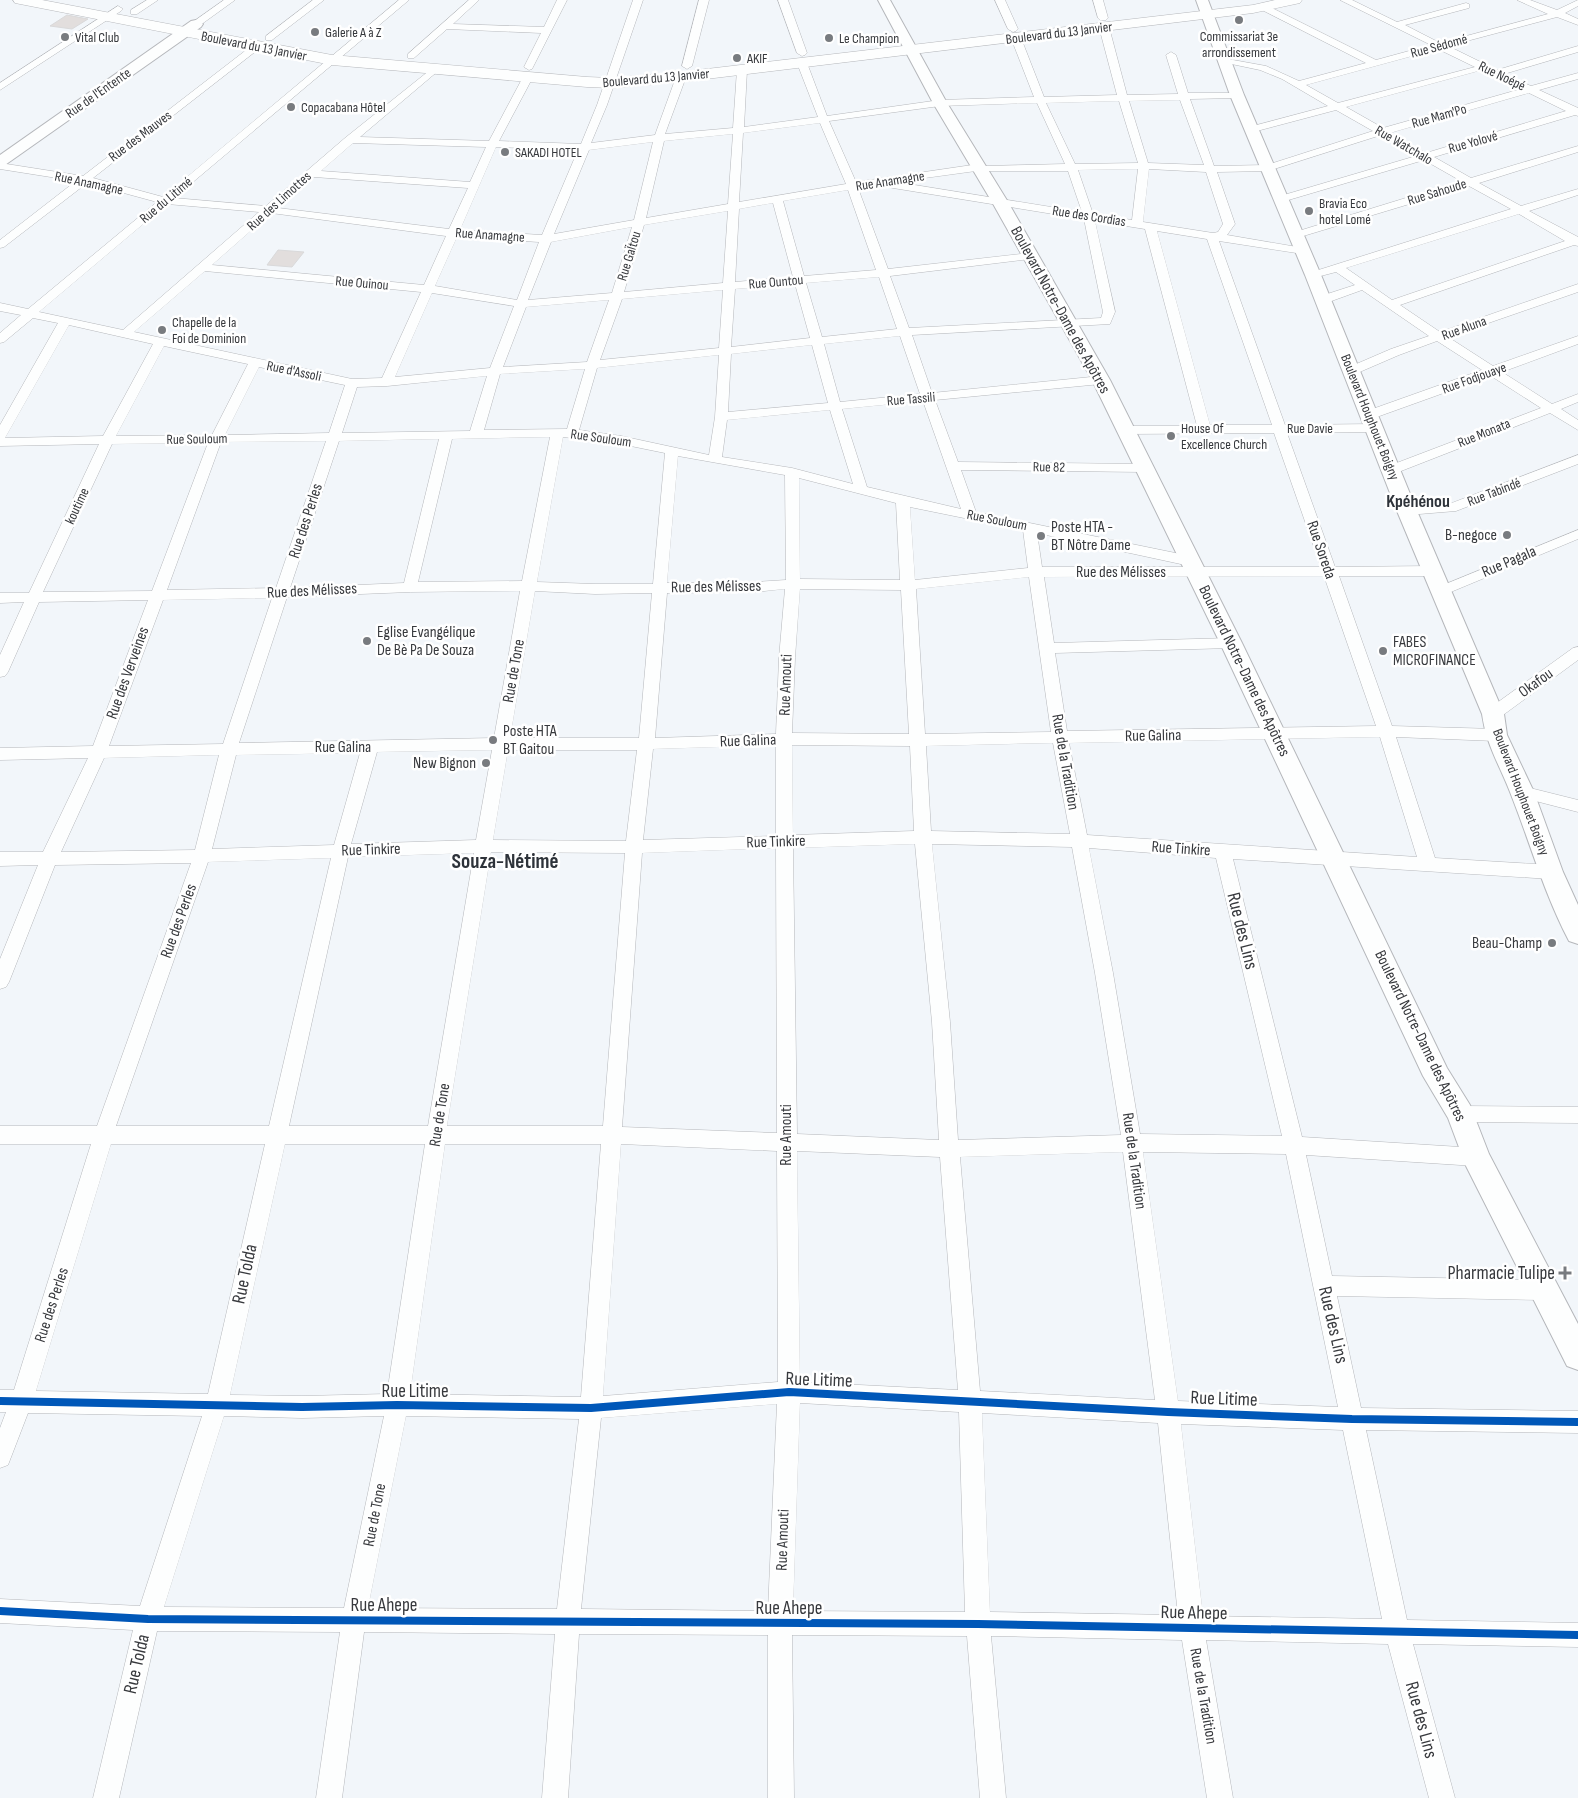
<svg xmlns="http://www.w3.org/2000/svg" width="1578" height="1798" font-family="'Sofia Sans Condensed',sans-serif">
<rect width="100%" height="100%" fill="#f2f6fa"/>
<g fill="#e2dedd" stroke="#d9d9da">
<polygon points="67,15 88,19 72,29 50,26"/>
<polygon points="278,250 304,252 292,267 267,265"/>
</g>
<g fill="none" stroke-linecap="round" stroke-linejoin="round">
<g stroke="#b5b7bb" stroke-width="1">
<g id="street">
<polygon points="147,0 158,0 137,14 131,14 131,10"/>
<polygon points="224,0 235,0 199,26 193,26 193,22"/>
<polygon points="313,0 324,0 272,40 266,40 266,36"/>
<path d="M399 0H409L174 198 266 206 345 138 435 66 438 67V71L360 137 489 141 523 77 528 74 533 77 499 141 581 144 597 105 633 0H643L607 105 591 143 655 135 676 77 681 74 686 77 665 134 733 128 737 70 742 67 747 70 744 127 818 117 797 63 802 60 807 63 827 116 940 100 1034 97 1011 38 1016 35 1021 38 1044 97 1117 95 1099 27 1104 24 1109 27 1127 95 1178 94 1166 55 1171 52 1176 55 1188 93H1241V97L1237 98 1190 99 1214 166 1267 165 1373 131 1336 110 1253 132 1249 131V127L1328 106 1282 79 1260 70 1222 62V58L1266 66 1299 81 1366 63 1260 9V5H1266L1376 60 1431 45 1340 0H1352L1397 22 1466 3 1469 4V8L1405 25 1440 43 1548 14 1517 0H1530L1557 10 1578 0V6L1565 13 1578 19V25L1557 17 1448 46 1497 70 1578 46V52L1504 74 1531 86 1578 73V79L1539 90 1578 108V116L1575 115 1434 157 1471 178 1578 146V152L1479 183 1521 206 1578 189V195L1529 211 1578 237V246L1574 245 1400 305 1440 332 1578 284V292L1448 337 1493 366 1578 336V344L1502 372 1552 404 1578 394V402L1561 409 1578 420V430L1550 413 1396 473H1386L1384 470 1386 467 1541 408 1491 376 1374 418H1364L1363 415 1364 412 1482 370 1437 341 1399 355 1355 374H1347L1345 371 1347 368 1391 349 1429 336 1362 290 1326 303H1318L1316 300 1318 297 1355 285 1336 272 1313 278 1307 275 1309 273 1511 209 1469 186 1300 237H1292L1290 235 1292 233 1461 181 1424 160 1285 201 1281 202 1276 199 1277 197 1416 156 1381 135 1268 171 1217 172 1235 224 1227 235 1303 248 1309 251 1303 254 1219 241 1285 425 1374 424 1381 428 1374 432 1287 433 1335 567 1432 566 1437 568 1439 571 1437 574 1432 576H1339L1392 726 1496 729 1502 731 1504 735 1502 739 1496 741 1396 737 1435 858 1551 865 1557 867 1560 872 1557 877 1551 879 1233 859 1302 1137 1476 1148 1483 1151 1486 1157 1483 1163 1476 1166 1306 1155 1332 1276 1543 1280 1550 1283 1554 1290 1550 1297 1543 1300 1337 1296 1361 1408 1578 1411V1433L1366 1430 1407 1620 1578 1623V1647L1413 1644 1455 1798H1429L1388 1644 1206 1640 1233 1798H1207L1182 1640 991 1636 1006 1798H980L967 1636 792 1635 794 1798H768V1635L579 1634 568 1798H542L555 1634 364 1632 342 1798H316L340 1632 157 1631 119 1798H93L133 1630 0 1623V1599L140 1606 202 1416 28 1413 8 1465 0 1468V1428L6 1412H0V1390H14L91 1144H0V1126H97L191 863 55 865 9 982 6 987 0 989V959L38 865 0 866V852H43L88 758 0 760V748L93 746 148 600 39 602 8 672 5 676 0 677V655L24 602 0 603V593H29L99 444 0 446V425L58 323 33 318 4 342 0 343V333L21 315 0 311V303L28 309 157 202 87 183 4 247 0 248V240L76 181 0 169V163L83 176 254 44H260V48L93 178 163 197ZM1438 49 1475 67 1338 103 1306 85ZM1482 70 1521 89 1383 128 1346 107ZM1529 93 1566 111 1426 153 1390 133ZM1180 100 1204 165 1148 163 1129 101ZM1119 101 1138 163 1075 164 1046 103ZM1037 103 1065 164 983 166 979 164 856 182 829 121 940 106ZM820 123 846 184 739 202 743 133ZM733 134 728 204 646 218 664 141ZM653 142 634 220 554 234 589 150ZM353 143 486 147 470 182 321 171ZM496 147 578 150 542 235 460 230ZM1138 169 1132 220 1093 214 1078 170ZM1149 169 1206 172 1223 224 1218 232 1213 233 1143 222ZM976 171H1068L1082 212 896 182ZM314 177 468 188 449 229 278 208ZM889 183V187L893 188 1084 219 1103 312 1101 318 909 328 890 276 1030 259 1036 256 1030 253 888 269 858 188ZM848 190 876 270 804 276 783 201ZM773 203 793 277 735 282 739 209ZM167 204 259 212 123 330 39 312ZM728 211 723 283 624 292 644 225ZM271 213 446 236 424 285 212 265ZM1519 214 1565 241 1392 300 1346 268ZM1095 221 1145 229 1197 426H1125L1118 430 1125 434 1274 433 1321 567H1042L1037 533 1190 566 1195 564 1197 561 1195 558 1190 556 976 512 961 470 1144 472 1151 468 1144 464 958 462 935 400 1101 384 1107 380 1101 376 932 393 912 335 1110 324 1115 312ZM632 227 612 293 528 300 551 242ZM1157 231 1207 239 1272 425H1210ZM457 237 539 242 517 300 435 286ZM205 271 421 292 382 378 352 379 134 332ZM879 277 897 329 822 337 806 283ZM795 284 810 338 731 347 735 289ZM723 290 719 348 600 360 622 299ZM432 293 514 306 490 368 395 377ZM609 300 587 362 503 367 526 307ZM69 325 153 344 103 436 5 438ZM900 336 920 394 840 402 824 344ZM812 345 828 403 728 412 731 354ZM164 346 248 364 212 435 116 436ZM719 355 715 417 709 455 621 436 579 430 597 368ZM259 367 345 385 329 433 225 435ZM585 369 567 429 484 430 500 374ZM487 376 470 431 342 433 357 387 387 386ZM923 401 961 509 867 487 842 409ZM830 410 853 484 792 468 722 457 727 420ZM550 437 522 581 418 582 452 439ZM563 437 621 444 665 453 653 584H595L537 582ZM439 439 404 583 290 588 339 441ZM326 441 276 588 167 590 221 442ZM208 443 152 591 43 592 112 444ZM678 456 785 475 786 580 755 582 667 583ZM799 478 896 503 900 580 800 579ZM910 507 1023 530 1028 568 915 580ZM1324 576 1376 726 1067 731 1055 653 1231 648 1236 647 1239 643 1236 639 1231 638 1054 643 1044 577ZM1029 577 1051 732 925 734 916 589ZM785 589 779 658 776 734 655 738 667 593 755 592ZM800 589 901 590 909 734 792 733 795 658ZM520 591 494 738 239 743 287 597 410 592ZM535 591 595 594 652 593 639 738H510ZM272 598 223 744 109 746 163 600ZM1380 737 1417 857 1087 835 1069 743ZM1053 743 1070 834 931 831 926 746ZM776 745V836L643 840 653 749ZM792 745 910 746 914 831 793 835ZM492 750 476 840 351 844 377 752ZM508 750H637L626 841 493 840ZM360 753 334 845 212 849 236 755ZM219 755 195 850 61 852 104 758ZM915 844 932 1022 939 1140 797 1134 793 848ZM932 844 1072 847 1095 973 1121 1135 958 1140 950 1022ZM776 848 777 1133 622 1127 642 853ZM1089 848 1216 858 1282 1136 1140 1134 1113 973ZM491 852 625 853 603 1126H447ZM474 853 428 1126H289L348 857ZM331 858 269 1126H116L208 862ZM111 1144H265L208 1394 36 1391ZM285 1144H425L387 1394 302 1396 230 1395ZM445 1144H601L581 1397 410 1394ZM621 1144 777 1151 778 1382 603 1396ZM797 1151 940 1157 958 1390 800 1382ZM1123 1152 1155 1400 980 1391 960 1157ZM1143 1152 1286 1154 1338 1407 1178 1401ZM800 1403 959 1412 965 1612 793 1611ZM777 1404 768 1611 581 1609 601 1418ZM982 1413 1158 1423 1178 1615 990 1612ZM224 1416 302 1418 384 1416 344 1608 164 1607ZM406 1416 579 1419 557 1609 368 1608ZM1181 1424 1343 1430 1382 1619 1203 1616Z"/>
<polygon points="469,0 479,0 453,24 544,27 557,0 567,0 532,69 529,70 524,67 541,33 447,29 414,58 408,58 408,54"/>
<polygon points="699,0 709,0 692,66 687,69 682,66"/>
<polygon points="778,0 788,0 807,53 805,55 802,56 797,53"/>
<polygon points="995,0 1005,0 1018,29 1016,31 1013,32 1008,29"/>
<polygon points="1093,0 1103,0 1108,18 1106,20 1100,20 1098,18"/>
<polygon points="118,6 123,9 121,11 0,90 0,83"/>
<polygon points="1578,455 1578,464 1456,511 1407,515 1402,514 1400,511 1402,508 1407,507 1449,504"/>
<polygon points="1578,530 1578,539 1446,594 1436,594 1434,591 1436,588"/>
<polygon points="1578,647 1578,660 1499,718 1493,720 1487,718 1485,714 1487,710 1573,648"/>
<polygon points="1522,786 1578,800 1578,812 1516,796 1514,792 1516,788"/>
<polygon points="1460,1106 1578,1107 1578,1123 1460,1122 1453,1120 1450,1114 1453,1108"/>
</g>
</g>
<g stroke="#b5b7bb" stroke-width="2">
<g id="secondary">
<polygon points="878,0 890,0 947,103 1008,202 1110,380 1242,643 1447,1068 1470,1105 1489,1154 1578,1324 1578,1370 1567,1366 1466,1166 1448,1118 1423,1076 1220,643 1092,380 992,202 933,103"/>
<path d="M1196 0H1208L1244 95 1321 275 1417 511 1504 714 1507 735 1534 792 1563 872 1578 905V944L1569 941C1544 894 1530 842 1510 792 1499 764 1486 744 1482 714L1397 511 1305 275 1230 95Z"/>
<polygon points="196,20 203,24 201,27 5,165 0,167 0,155 191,21"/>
</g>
</g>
<g stroke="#b5b7bb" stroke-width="1">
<polygon id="highway" points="13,0 42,0 332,55 587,77 611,78 681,72 1253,5 1275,0 1302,0 1300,3 1253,13 681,82 611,88 587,87 332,65 20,4 15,3"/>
</g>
<use href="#street" fill="#fdfefe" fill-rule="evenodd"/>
<use href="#secondary" fill="#fdfefe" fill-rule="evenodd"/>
<use href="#highway" fill="#fdfefe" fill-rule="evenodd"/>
<g stroke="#fff" stroke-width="11">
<g id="cycleway">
<polyline points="0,1401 302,1407 397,1405 591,1408 789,1392 1168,1412 1352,1419 1578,1422"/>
<polyline points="0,1611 148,1619 978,1624 1578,1635"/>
</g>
</g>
<use href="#cycleway" stroke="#0057b8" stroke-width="8"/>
</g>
<g fill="#787b7f" stroke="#fff" stroke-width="2">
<circle cx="1239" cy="20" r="5"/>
<circle cx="315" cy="32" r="5"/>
<circle cx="65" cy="37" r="5"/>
<circle cx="829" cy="38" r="5"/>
<circle cx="737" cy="58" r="5"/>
<circle cx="291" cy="107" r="5"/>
<circle cx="505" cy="152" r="5"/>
<circle cx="1309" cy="211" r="5"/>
<circle cx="162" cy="330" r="5"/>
<circle cx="1171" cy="436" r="5"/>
<circle cx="1507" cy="535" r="5"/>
<circle cx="1041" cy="536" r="5"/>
<circle cx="367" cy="641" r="5"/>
<circle cx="1383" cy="651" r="5"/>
<circle cx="493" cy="740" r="5"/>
<circle cx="486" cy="763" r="5"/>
<circle cx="1552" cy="943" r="5"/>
<path d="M1562.5 1265.5h5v5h5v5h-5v5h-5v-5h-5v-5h5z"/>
</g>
<g text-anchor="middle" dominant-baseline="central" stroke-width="5" stroke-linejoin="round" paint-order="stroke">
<g font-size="14" fill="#37393d" stroke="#fff" text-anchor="start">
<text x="325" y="32">Galerie A à Z</text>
<text x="1239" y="36" text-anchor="middle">Commissariat 3e<tspan x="1239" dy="16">arrondissement</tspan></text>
<text x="75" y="37">Vital Club</text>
<text x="839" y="38">Le Champion</text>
<text x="747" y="58">AKIF</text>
<text x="301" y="107">Copacabana Hôtel</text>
<text x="515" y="152">SAKADI HOTEL</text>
<text x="1319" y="203">Bravia Eco<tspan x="1319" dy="16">hotel Lomé</tspan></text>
<text x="172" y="322">Chapelle de la<tspan x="172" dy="16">Foi de Dominion</tspan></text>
<text x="1181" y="428">House Of<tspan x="1181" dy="16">Excellence Church</tspan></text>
</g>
<g font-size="14" fill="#37393d" stroke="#fff">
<text transform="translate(1059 33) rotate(-7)">Boulevard du 13 Janvier</text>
<text transform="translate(254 46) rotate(11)">Boulevard du 13 Janvier</text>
<text transform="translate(1439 46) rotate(-15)">Rue Sédomé</text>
<text transform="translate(1502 76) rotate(26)">Rue Noépé</text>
<text transform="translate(656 78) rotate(-5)">Boulevard du 13 Janvier</text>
<text transform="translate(98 93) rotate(-35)">Rue de l'Entente</text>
<text transform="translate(1439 116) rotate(-16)">Rue Mam'Po</text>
<text transform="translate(140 136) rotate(-37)">Rue des Mauves</text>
<text transform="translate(1473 142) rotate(-16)">Rue Yolové</text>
<text transform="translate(1404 145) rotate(30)">Rue Watchalo</text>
<text transform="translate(890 181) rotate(-9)">Rue Anamagne</text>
<text transform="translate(89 183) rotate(12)">Rue Anamagne</text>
<text transform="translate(1437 192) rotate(-17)">Rue Sahoude</text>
<text transform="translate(166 200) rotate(-40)">Rue du Litimé</text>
<text transform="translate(279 201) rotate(-42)">Rue des Limottes</text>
<text transform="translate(1089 216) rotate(9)">Rue des Cordias</text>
<text transform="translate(490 235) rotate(4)">Rue Anamagne</text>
<text transform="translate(629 256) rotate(-73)">Rue GaÏtou</text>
<text transform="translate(776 282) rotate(-5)">Rue Ountou</text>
<text transform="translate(362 283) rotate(5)">Rue Ouinou</text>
<text transform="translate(1464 328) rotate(-20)">Rue Aluna</text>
<text transform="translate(294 371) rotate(12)">Rue d'Assoli</text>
<text transform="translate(1474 378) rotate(-20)">Rue Fodjouaye</text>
<text transform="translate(911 399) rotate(-5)">Rue Tassili</text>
<text transform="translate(1370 417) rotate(68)">Boulevard Houphouet Boigny</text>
<text x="1310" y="428">Rue Davie</text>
<text transform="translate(1484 433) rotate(-22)">Rue Monata</text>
<text transform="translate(601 438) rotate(8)">Rue Souloum</text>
<text transform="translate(197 439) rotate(-1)">Rue Souloum</text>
<text transform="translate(1049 467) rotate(1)">Rue 82</text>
<text transform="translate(1494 492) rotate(-21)">Rue Tabindé</text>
<text transform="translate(77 506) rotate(-65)">koutime</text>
<text transform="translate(997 520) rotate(11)">Rue Souloum</text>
<text transform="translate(1521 792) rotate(69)">Boulevard Houphouet Boigny</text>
</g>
<g font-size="16" fill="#37393d" stroke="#fff">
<text transform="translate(1060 310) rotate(61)">Boulevard Notre-Dame des Apôtres</text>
<text transform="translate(306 521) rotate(-72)">Rue des Perles</text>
<text transform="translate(1321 550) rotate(71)">Rue Soreda</text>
<text transform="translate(1509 562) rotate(-23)">Rue Pagala</text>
<text x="1121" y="572">Rue des Mélisses</text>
<text transform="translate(716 587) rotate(-1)">Rue des Mélisses</text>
<text transform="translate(312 591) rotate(-3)">Rue des Mélisses</text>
<text transform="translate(514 671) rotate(-80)">Rue de Tone</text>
<text transform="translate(1244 671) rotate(64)">Boulevard Notre-Dame des Apôtres</text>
<text transform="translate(128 673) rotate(-70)">Rue des Verveines</text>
<text transform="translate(1536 683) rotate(-36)">Okafou</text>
<text transform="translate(786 685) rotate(-88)">Rue Amouti</text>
<text transform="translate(1153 736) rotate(-1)">Rue Galina</text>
<text transform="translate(748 741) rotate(-2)">Rue Galina</text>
<text x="343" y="747">Rue Galina</text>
<text transform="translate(1065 762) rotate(80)">Rue de la Tradition</text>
<text transform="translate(776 842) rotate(-2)">Rue Tinkire</text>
<text transform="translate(1181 849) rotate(4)">Rue Tinkire</text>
<text transform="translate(371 850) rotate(-2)">Rue Tinkire</text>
<text transform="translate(179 921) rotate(-70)">Rue des Perles</text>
<text transform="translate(1420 1036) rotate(64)">Boulevard Notre-Dame des Apôtres</text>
<text transform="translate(440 1115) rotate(-81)">Rue de Tone</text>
<text transform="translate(786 1135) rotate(-90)">Rue Amouti</text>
<text transform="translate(1134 1161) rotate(82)">Rue de la Tradition</text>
<text transform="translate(52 1305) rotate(-72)">Rue des Perles</text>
<text transform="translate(375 1515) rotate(-79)">Rue de Tone</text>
<text transform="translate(783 1540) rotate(-88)">Rue Amouti</text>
<text transform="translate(1203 1696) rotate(80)">Rue de la Tradition</text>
</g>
<g font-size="16" fill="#37393d" stroke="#fff" text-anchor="start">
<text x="1051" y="527">Poste HTA -<tspan x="1051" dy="18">BT Nôtre Dame</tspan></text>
<text x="1497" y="535" text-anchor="end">B-negoce</text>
<text x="377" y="632">Eglise Evangélique<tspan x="377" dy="18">De Bè Pa De Souza</tspan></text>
<text x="1393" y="642">FABES<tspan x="1393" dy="18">MICROFINANCE</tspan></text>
<text x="503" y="731">Poste HTA<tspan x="503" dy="18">BT Gaitou</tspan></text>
<text x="476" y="763" text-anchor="end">New Bignon</text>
<text x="1542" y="943" text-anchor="end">Beau-Champ</text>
</g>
<g font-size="18" font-weight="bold" fill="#2e333a" stroke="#fff">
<text x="1418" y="501">Kpéhénou</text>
</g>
<g font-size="19" fill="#37393d" stroke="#fff">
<text transform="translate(1242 931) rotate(76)">Rue des Lins</text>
<text transform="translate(245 1274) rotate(-78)">Rue Tolda</text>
<text transform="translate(1333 1325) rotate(77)">Rue des Lins</text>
<text transform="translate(819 1380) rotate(2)">Rue Litime</text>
<text x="415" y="1391">Rue Litime</text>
<text transform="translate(1224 1399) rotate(2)">Rue Litime</text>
<text x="384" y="1605">Rue Ahepe</text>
<text x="789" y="1608">Rue Ahepe</text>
<text transform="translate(1194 1613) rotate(1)">Rue Ahepe</text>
<text transform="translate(137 1664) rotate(-77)">Rue Tolda</text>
<text transform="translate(1421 1720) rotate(75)">Rue des Lins</text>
</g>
<g font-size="19" fill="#37393d" stroke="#fff" text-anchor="end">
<text x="1555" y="1273">Pharmacie Tulipe</text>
</g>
<g font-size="21" font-weight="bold" fill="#2e333a" stroke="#fff">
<text x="505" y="861">Souza-Nétimé</text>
</g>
</g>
</svg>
